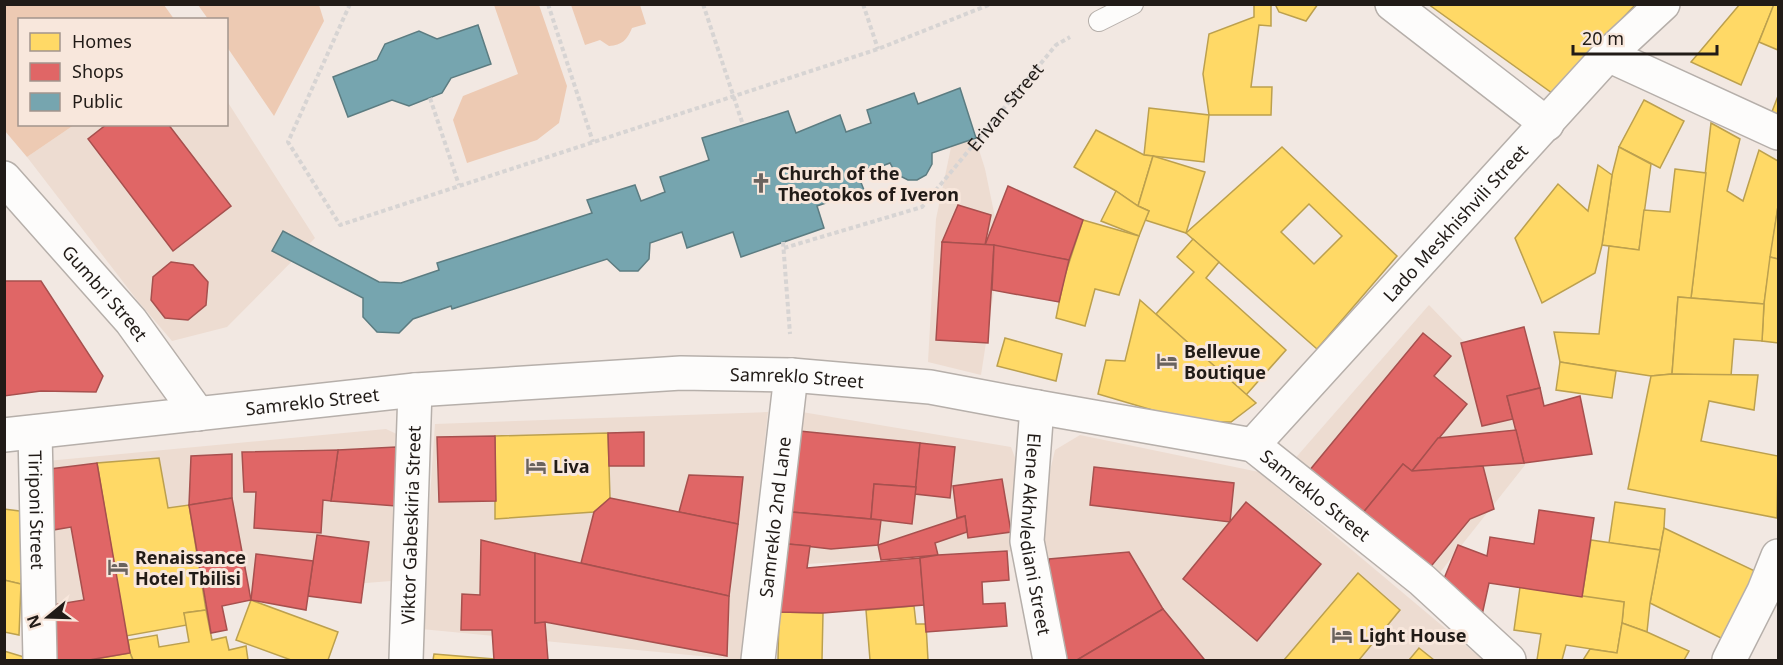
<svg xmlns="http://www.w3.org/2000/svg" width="1783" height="665" font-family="'Noto Sans',sans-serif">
<rect width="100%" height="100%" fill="#f2e8e2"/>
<g fill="#eddcd1">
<polygon points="962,95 985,169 1001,246 981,375 928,362 936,219"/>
<polygon points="227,101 315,238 227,327 172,341 137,300 27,157 74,125 226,124"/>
<polygon points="1429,305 1500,379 1525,465 1434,580 1292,462"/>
<polygon points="796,411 1011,447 1020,471 1017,551 775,566"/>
<polygon points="768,412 741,660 421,629 435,424"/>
<polygon points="386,429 403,437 404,580 46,608 47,461"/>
<polygon points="1080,435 1259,472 1483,660 1057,660 1035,534 1055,450"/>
</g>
<g fill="#edcab3">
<polygon points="4,5 164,5 174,19 20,20 20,124 74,125 27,157 5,131"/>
<polygon points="198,5 319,5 324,21 274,116 227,47 226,20 208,19"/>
<polygon points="494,5 539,5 567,86 559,123 537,140 467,163 453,120 463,96 518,74"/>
<path d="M571 5H640L646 24 632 28C627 40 622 45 609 46L600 40 585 45Z"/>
</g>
<g fill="#ffd966" stroke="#bca04e" stroke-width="1.5" fill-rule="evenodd">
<polygon points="1254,4 1271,4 1271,26 1259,25 1251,87 1272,87 1271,115 1209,115 1203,74 1209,34 1254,17"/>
<polygon points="1275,4 1318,4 1306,21 1279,12"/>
<polygon points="1428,4 1636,4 1552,93"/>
<polygon points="1740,4 1774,5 1741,85 1691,62"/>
<polygon points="1774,4 1778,4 1778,50 1759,42"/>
<polygon points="1778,96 1778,121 1770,117"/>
<polygon points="1644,100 1684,121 1660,168 1619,147"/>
<polygon points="1149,108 1209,115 1204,162 1144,155"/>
<polygon points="1711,123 1740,139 1727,191 1743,201 1759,150 1778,161 1778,206 1764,304 1691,298"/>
<polygon points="1096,130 1144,155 1153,156 1138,206 1116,191 1074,167"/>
<path d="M1282 147 1397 256 1317 349 1186 233ZM1309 204 1342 236 1314 264 1281 232Z"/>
<polygon points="1619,147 1651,164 1639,250 1602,245 1612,175"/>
<polygon points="1153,156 1205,172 1186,233 1145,220 1149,211 1138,206"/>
<polygon points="1598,165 1612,175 1602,245 1595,273 1542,303 1515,238 1558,184 1588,211"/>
<polygon points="1675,169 1706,173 1691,298 1678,297 1672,374 1651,376 1560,362 1554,332 1599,334 1609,246 1639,250 1644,210 1670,212"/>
<polygon points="1116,191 1138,206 1149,211 1139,236 1101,221"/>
<polygon points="1778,206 1778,259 1770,257"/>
<polygon points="1083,220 1139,236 1119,295 1095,289 1085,326 1056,318 1064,278"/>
<polygon points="1193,239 1219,262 1206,278 1286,350 1246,395 1156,314 1194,272 1177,257"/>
<polygon points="1770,257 1778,259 1778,343 1762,341 1764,304"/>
<polygon points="1678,297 1764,304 1762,341 1734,339 1731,376 1672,374"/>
<polygon points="1140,300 1256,403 1231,422 1193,422 1098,394 1106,360 1125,361"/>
<polygon points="1005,338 1062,354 1056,381 997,366"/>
<polygon points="1560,362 1616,371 1612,398 1556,390"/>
<polygon points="1672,374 1758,375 1754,410 1709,401 1701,441 1778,456 1777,518 1628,489 1651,376"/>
<polygon points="608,433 610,498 594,512 495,519 495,436"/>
<polygon points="159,458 168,508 189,505 206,610 184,613 187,625 126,636 97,463"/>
<polygon points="1615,502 1665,509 1664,528 1660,550 1609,543"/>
<polygon points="4,509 27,512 21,584 4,580"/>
<polygon points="1664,528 1757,572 1725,640 1650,603"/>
<polygon points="1591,540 1660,550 1650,603 1647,632 1622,623 1624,602 1582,597"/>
<polygon points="1358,573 1400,610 1359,660 1284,660"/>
<polygon points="4,580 21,584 19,635 4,632"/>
<polygon points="1520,587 1624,602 1622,623 1617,653 1566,645 1562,660 1537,660 1541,634 1514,630"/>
<polygon points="251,600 338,632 328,660 291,660 236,640"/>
<polygon points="914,606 916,624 926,624 928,660 870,660 866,610"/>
<polygon points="206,610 212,640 226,637 229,650 246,646 248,660 133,660 130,653 128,640 157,635 159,647 189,642 184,613"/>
<polygon points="779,612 823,613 822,660 778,660"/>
<polygon points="1622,623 1647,632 1689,651 1684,660 1583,660 1590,649 1617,653"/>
<polygon points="1419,648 1434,660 1409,660"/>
<polygon points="4,651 24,657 23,660 4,660"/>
<polygon points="130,653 133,660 89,660"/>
<polygon points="434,654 494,659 494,660 433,660"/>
</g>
<g fill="#e06666" stroke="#a7504e" stroke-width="1.5">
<polygon points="107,124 168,124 231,206 173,251 88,139"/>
<polygon points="1008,186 1083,220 1069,260 985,245"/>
<polygon points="958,205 991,215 985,245 942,242"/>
<polygon points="942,242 994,245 988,343 936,340"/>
<polygon points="994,245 1069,260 1059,302 992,290"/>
<polygon points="171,262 193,265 208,282 206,305 188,320 165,318 151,300 153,277"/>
<polygon points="4,281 41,281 103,376 96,392 41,391 4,396"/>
<polygon points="1524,327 1540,388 1507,396 1513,419 1482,426 1461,343"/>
<polygon points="1423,333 1451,356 1434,376 1467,404 1412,471 1403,464 1362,514 1309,471"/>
<polygon points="1540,388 1544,406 1580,396 1592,454 1524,463 1507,396"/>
<polygon points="1516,430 1524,463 1412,471 1438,438"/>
<polygon points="799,431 920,443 916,487 874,484 871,519 791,512"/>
<polygon points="644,432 644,466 609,466 608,433"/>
<polygon points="495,436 496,501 439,502 437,437"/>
<polygon points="920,443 955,447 950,498 915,494"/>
<polygon points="396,447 396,506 331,501 338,450"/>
<polygon points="338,450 331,501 323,500 321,533 254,528 256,492 244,492 242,452"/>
<polygon points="232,454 232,498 189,505 191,456"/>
<polygon points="97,463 130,653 89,660 52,660 54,605 84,600 71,527 53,530 50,469"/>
<polygon points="1403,464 1412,471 1483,466 1494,509 1470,519 1428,570 1362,514"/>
<polygon points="1094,467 1234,483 1230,522 1090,505"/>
<polygon points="689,475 743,477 738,524 679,512"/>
<polygon points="1002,479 1011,532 968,538 965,516 957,518 953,486"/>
<polygon points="874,484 916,487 912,524 871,519"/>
<polygon points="232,498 251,600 222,606 227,630 211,633 189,505"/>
<polygon points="610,498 738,524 729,596 581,563 594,512"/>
<polygon points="1246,502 1321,564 1257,641 1183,579"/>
<polygon points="1539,510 1594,518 1582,597 1489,583 1482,615 1443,581 1458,545 1487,556 1490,537 1534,544"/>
<polygon points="791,512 881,520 878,545 831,549 788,544"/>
<polygon points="965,516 967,532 935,543 938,555 881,560 878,545"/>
<polygon points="317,535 369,542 361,603 308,596"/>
<polygon points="481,540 535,553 535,623 545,622 548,660 494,660 492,630 461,630 462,594 480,595"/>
<polygon points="788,544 810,546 807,568 920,558 924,605 823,613 779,612"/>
<polygon points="1007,551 1009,580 982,582 983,604 1005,603 1007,626 926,632 920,558 938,555"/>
<polygon points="1129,552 1163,609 1077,660 1064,660 1051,621 1049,559"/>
<polygon points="535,553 729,596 727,656 545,622 535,623"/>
<polygon points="256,554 313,561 306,610 251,600"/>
<polygon points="1163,609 1204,659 1202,660 1077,660"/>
</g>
<g fill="#76a5af" stroke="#5c7c81" stroke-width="1.5">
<polygon points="478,25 491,64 451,78 442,93 409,106 392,100 348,117 333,77 377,60 385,44 419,31 437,39"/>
<polygon points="960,88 976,138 932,153 932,164 926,175 917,180 908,180 896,174 890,163 858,175 864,190 817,206 824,228 741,257 733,232 687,248 682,232 650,243 649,259 638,271 620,271 607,259 452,309 451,306 413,319 399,333 377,332 363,317 363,298 272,251 283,231 379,282 401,283 439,270 437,263 592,213 587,200 635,185 641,201 665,192 660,177 709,160 702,138 788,111 796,133 840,115 846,132 871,123 867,110 914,93 918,104"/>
</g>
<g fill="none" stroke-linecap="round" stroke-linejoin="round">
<g stroke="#b6afaa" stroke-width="22">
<polyline id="lane" points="1099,21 1133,4"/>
</g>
<g stroke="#b6afaa" stroke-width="36">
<g id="street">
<polyline points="1392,4 1547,124"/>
<polyline points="1608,55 1778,133"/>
<path id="s2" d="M1037 407 1027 541 1050 660"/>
<path id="s3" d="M35 432 40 660"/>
<path id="s4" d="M1253 445 1422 580 1509 660"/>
<path id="s5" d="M406 660 415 390"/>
<path id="s6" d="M758 660 791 375"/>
<polyline points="1729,660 1764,591 1778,556"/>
</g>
</g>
<g stroke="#b6afaa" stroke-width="36">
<g id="secondary">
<path id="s7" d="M4 178 131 321 198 414"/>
<path id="s8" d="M4 435 415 390 681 373 791 375 930 387 1037 407 1253 445 1608 55 1663 4"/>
</g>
</g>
<g stroke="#d7d4d3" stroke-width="4" stroke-dasharray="4.5 3" stroke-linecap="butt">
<polyline points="350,4 288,142 340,225 878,49 991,4"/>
<polyline points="548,4 593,142"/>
<polyline points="703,4 743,125"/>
<polyline points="863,4 878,49"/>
<polyline points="430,98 459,185"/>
<polyline points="783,242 790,334"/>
<path id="s1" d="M784 248 922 207 1056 45 1070 37"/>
</g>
<use href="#lane" stroke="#fdfcfb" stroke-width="20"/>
<use href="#street" stroke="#fdfcfb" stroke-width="33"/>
<use href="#secondary" stroke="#fdfcfb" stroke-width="33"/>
</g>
<defs>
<g id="church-bare" transform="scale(1.62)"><path d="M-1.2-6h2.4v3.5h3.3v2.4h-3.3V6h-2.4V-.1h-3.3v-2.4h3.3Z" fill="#6a635e" stroke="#f8e7dc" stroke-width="2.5" paint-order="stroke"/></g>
<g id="hotel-bare" transform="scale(1.62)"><path d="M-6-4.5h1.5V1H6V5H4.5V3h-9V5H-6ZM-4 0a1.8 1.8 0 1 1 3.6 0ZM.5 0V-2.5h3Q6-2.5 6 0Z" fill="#6a635e" stroke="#f8e7dc" stroke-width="2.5" paint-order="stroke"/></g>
</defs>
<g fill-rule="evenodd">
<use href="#church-bare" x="761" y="183"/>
<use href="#hotel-bare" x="1167" y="361"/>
<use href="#hotel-bare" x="536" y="466"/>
<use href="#hotel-bare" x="118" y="567"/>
<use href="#hotel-bare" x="1342" y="635"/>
</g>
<g text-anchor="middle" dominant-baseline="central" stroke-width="6" stroke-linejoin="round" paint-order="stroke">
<g font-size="18" fill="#211b17" stroke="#f8e7dc">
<text stroke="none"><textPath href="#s1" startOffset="274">Erivan Street</textPath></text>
<text stroke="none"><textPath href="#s8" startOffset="1558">Lado Meskhishvili Street</textPath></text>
<text stroke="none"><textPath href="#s7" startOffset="153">Gumbri Street</textPath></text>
<text stroke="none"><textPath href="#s8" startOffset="796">Samreklo Street</textPath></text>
<text stroke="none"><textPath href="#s8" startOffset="310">Samreklo Street</textPath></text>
<text stroke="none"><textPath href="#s4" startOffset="80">Samreklo Street</textPath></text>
<text stroke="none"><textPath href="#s3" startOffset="78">Tiriponi Street</textPath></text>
<text stroke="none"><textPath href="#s6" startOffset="144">Samreklo 2nd Lane</textPath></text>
<text stroke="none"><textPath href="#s5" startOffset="135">Viktor Gabeskiria Street</textPath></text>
<text stroke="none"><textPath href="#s2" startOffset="128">Elene Akhvlediani Street</textPath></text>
</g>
<g font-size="18" font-weight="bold" fill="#211b17" stroke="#f8e7dc" text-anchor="start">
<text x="778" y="173">Church of the<tspan x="778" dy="21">Theotokos of Iveron</tspan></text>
<text x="1184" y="351">Bellevue<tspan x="1184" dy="21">Boutique</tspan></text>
<text x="553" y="466">Liva</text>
<text x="135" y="557">Renaissance<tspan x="135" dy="21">Hotel Tbilisi</tspan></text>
<text x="1359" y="635">Light House</text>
</g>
</g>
<rect width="1783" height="665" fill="none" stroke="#211b17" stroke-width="12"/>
<rect x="18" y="18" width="210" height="108" fill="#f8e7dc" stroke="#a2958d" stroke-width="1.5"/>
<rect x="30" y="33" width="30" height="18" fill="#ffd966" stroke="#a2958d" stroke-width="1.5"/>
<text x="72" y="48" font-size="18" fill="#211b17">Homes</text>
<rect x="30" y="63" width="30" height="18" fill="#e06666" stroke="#a2958d" stroke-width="1.5"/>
<text x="72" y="78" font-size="18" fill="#211b17">Shops</text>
<rect x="30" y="93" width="30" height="18" fill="#76a5af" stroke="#a2958d" stroke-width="1.5"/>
<text x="72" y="108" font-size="18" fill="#211b17">Public</text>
<g transform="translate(48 617) rotate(251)" stroke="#f8e7dc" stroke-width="4.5" paint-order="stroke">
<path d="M0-4.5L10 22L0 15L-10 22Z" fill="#211b17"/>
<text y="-9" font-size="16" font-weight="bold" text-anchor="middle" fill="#211b17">N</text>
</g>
<path d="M1573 45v9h144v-9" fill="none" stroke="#211b17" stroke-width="3"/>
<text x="1582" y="45" font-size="18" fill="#211b17" stroke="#f8e7dc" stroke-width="4.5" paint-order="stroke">20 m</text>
</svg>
